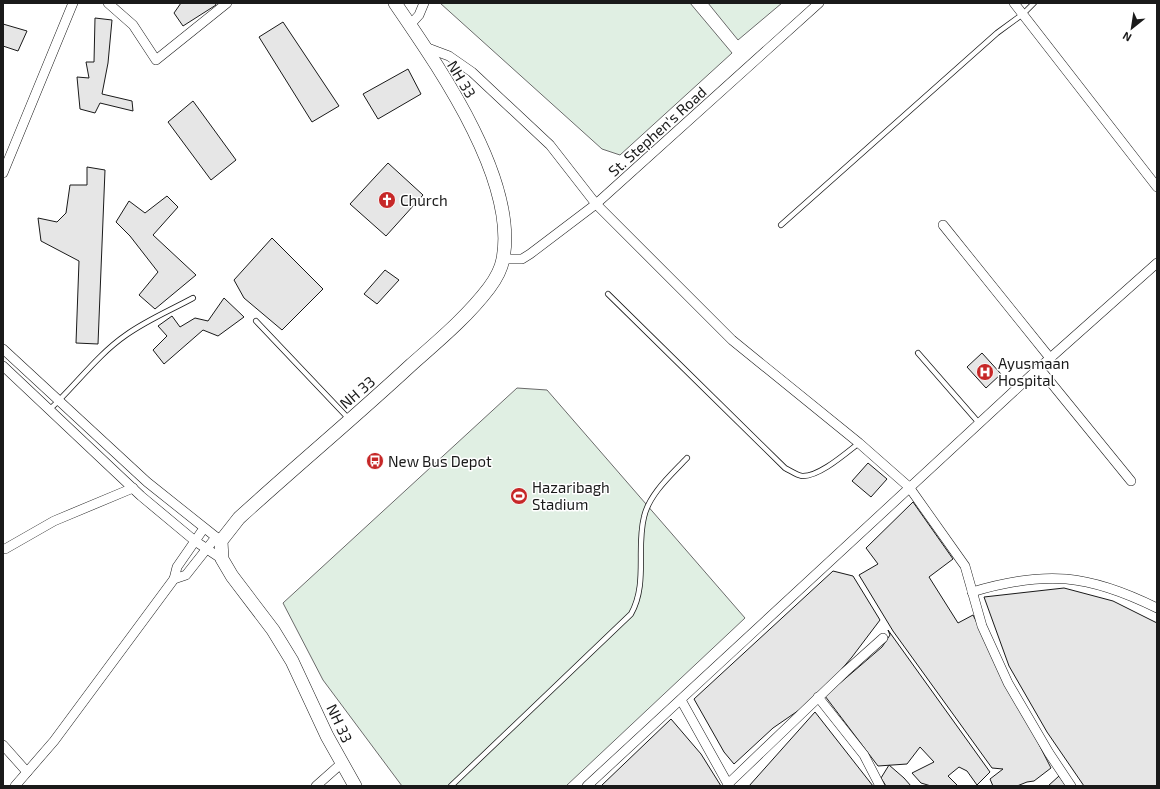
<svg xmlns="http://www.w3.org/2000/svg" width="1160" height="789" font-family="'Exo 2',sans-serif">
<rect width="100%" height="100%" fill="#fff"/>
<g fill="#e0efe3" stroke="#6a6a6a">
<polygon points="440,3 690,3 732,53 620,155 602,149"/>
<polygon points="708,3 782,3 738,40"/>
<polygon points="517,388 547,390 745,618 566,786 402,786 323,680 283,603"/>
</g>
<g fill="#e6e6e6" stroke="#1a1a1a">
<polygon points="181,3 215,3 216,5 183,26 174,13"/>
<polygon points="95,18 112,20 108,63 102,94 132,101 133,111 100,103 95,113 80,109 77,77 89,78 86,62 94,62"/>
<polygon points="283,22 339,106 312,122 259,37"/>
<polygon points="3,24 27,31 18,51 3,46"/>
<polygon points="408,69 421,94 378,119 363,94"/>
<polygon points="193,101 236,160 211,180 168,122"/>
<polygon points="388,163 423,195 386,236 350,204"/>
<polygon points="87,167 105,170 98,344 76,343 79,261 41,241 38,218 57,222 66,213 70,185 87,185"/>
<polygon points="167,196 178,207 153,235 196,275 155,309 139,295 158,272 130,236 116,222 129,201 145,213"/>
<polygon points="272,238 323,289 282,330 244,298 234,280"/>
<polygon points="385,270 399,280 377,304 364,294"/>
<polygon points="224,298 244,317 218,336 203,330 164,364 153,350 167,336 158,326 172,316 180,327 195,318 208,321"/>
<polygon points="982,353 1001,374 986,388 967,367"/>
<polygon points="868,463 887,479 871,497 852,481"/>
<polygon points="913,502 953,559 929,577 958,623 973,615 1051,768 1034,781 1027,782 1017,786 993,786 990,779 1003,769 992,768 893,631 859,575 878,564 866,548"/>
<polygon points="833,571 853,576 880,620 852,657 818,697 773,728 734,764 724,752 694,699"/>
<polygon points="1064,588 1113,601 1157,623 1157,786 1084,786 1047,732 1009,666 984,597"/>
<polygon points="888,630 990,772 977,785 967,771 959,767 948,776 958,786 931,786 921,783 912,773 934,762 920,747 907,764 878,766 825,696 882,647 890,635"/>
<polygon points="815,712 873,786 749,786"/>
<polygon points="671,719 701,754 721,786 601,786"/>
<polygon points="889,765 904,778 911,786 886,786 881,778"/>
<polygon points="1059,776 1066,786 1048,786"/>
</g>
<g fill="none" stroke-linecap="round" stroke-linejoin="round">
<g stroke="#1a1a1a" stroke-width="6">
<g id="lane">
<polyline points="781,225 997,33 1023,14 1034,3"/>
<path d="M608 294 785 468C791 471 796 475 802 476 819 477 846 453 859 443"/>
<polyline points="256,321 349,419"/>
<polyline points="918,353 979,423"/>
<path d="M49 410C75 386 97 355 126 335 147 320 171 310 193 298"/>
<path d="M451 786 631 614C648 584 636 548 644 517 649 494 672 474 687 458"/>
</g>
</g>
<g stroke="#1a1a1a" stroke-width="10">
<g id="street">
<polyline points="108,3 133,25 156,60 227,3"/>
<polyline points="1014,3 1157,187"/>
<polyline points="410,25 419,15 424,3"/>
<polyline points="425,47 449,56 472,72 550,145 596,204 732,340 859,443 909,487 965,566 982,626 1008,683 1049,753 1071,786"/>
<polyline points="3,173 73,3"/>
<polyline points="943,225 1050,358"/>
<polyline points="503,259 522,259 530,254 596,204 819,3"/>
<polyline points="3,349 147,482 221,541"/>
<polyline points="3,366 141,496 195,541 222,559"/>
<polyline points="1039,368 1131,481"/>
<polyline points="5,549 54,521 133,488"/>
<polyline points="174,579 186,575 216,537"/>
<path d="M972 592C1046 570 1088 574 1157 608"/>
<polyline points="818,697 864,755 880,786"/>
<polyline points="681,700 729,786"/>
<polyline points="3,745 27,772"/>
<polyline points="728,784 845,672 883,638"/>
<polyline points="15,786 54,741 174,579 177,567 204,528"/>
<polyline points="316,786 342,763"/>
<polyline points="587,786 1039,368 1157,263"/>
</g>
</g>
<g stroke="#1a1a1a" stroke-width="14">
<path id="secondary" d="M355 786 327 736 292 661 273 630 232 576 222 559 221 541 239 518C296 466 355 417 411 365 438 341 467 317 489 288 495 280 501 270 503 259 518 179 438 66 395 3"/>
</g>
<use href="#lane" stroke="#fff" stroke-width="4.5"/>
<use href="#street" stroke="#fff" stroke-width="9"/>
<use href="#secondary" stroke="#fff" stroke-width="13"/>
</g>
<defs>
<g id="church-disc" transform="scale(0.9)"><circle r="9.5" fill="#c62828" stroke="#fff"/><path d="M-1.2-6h2.4v3.5h3.3v2.4h-3.3V6h-2.4V-.1h-3.3v-2.4h3.3Z" fill="#fff"/></g>
<g id="hospital-disc" transform="scale(0.9)"><circle r="9.5" fill="#c62828" stroke="#fff"/><path d="M-5-5h3v3.5h4V-5h3V5h-3V1.5h-4V5h-3Z" fill="#fff"/></g>
<g id="bus-disc" transform="scale(0.9)"><circle r="9.5" fill="#c62828" stroke="#fff"/><path d="M-5-6H5V4H4V6H2V4H-2V6H-4V4H-5ZM-3.5-4V0h7V-4ZM-3.5 1.2v1.5H-2V1.2ZM2 1.2v1.5H3.5V1.2Z" fill="#fff"/></g>
<g id="stadium-disc" transform="scale(0.9)"><circle r="9.5" fill="#c62828" stroke="#fff"/><path d="M0-5a6.5 5 0 1 0 0 10a6.5 5 0 1 0 0-10ZM-3.5-1.8h7v3.6h-7Z" fill="#fff"/></g>
</defs>
<g fill-rule="evenodd">
<use href="#church-disc" x="387" y="200"/>
<use href="#hospital-disc" x="985" y="372"/>
<use href="#bus-disc" x="375" y="461"/>
<use href="#stadium-disc" x="519" y="496"/>
</g>
<g text-anchor="middle" dominant-baseline="central" stroke-width="3" stroke-linejoin="round" paint-order="stroke">
<g font-size="15" fill="#1a1a1a" stroke="#fff">
<text transform="translate(462 79) rotate(59)">NH 33</text>
<text transform="translate(657 131) rotate(-42)">St. Stephen's Road</text>
<text transform="translate(357 392) rotate(-41)">NH 33</text>
<text transform="translate(340 723) rotate(65)">NH 33</text>
</g>
<g font-size="15" fill="#1a1a1a" stroke="#fff" text-anchor="start">
<text x="400" y="200">Church</text>
<text x="998" y="363">Ayusmaan<tspan x="998" dy="17">Hospital</tspan></text>
<text x="388" y="461">New Bus Depot</text>
<text x="532" y="487">Hazaribagh<tspan x="532" dy="17">Stadium</tspan></text>
</g>
</g>
<rect width="1160" height="789" fill="none" stroke="#1a1a1a" stroke-width="8"/>
<g transform="translate(1132 28) rotate(210)" stroke="#ffffff" stroke-width="3" paint-order="stroke">
<path d="M0-3L7 15L0 10L-7 15Z" fill="#1a1a1a"/>
<text y="-6" font-size="11" font-weight="bold" text-anchor="middle" fill="#1a1a1a">N</text>
</g>
</svg>
